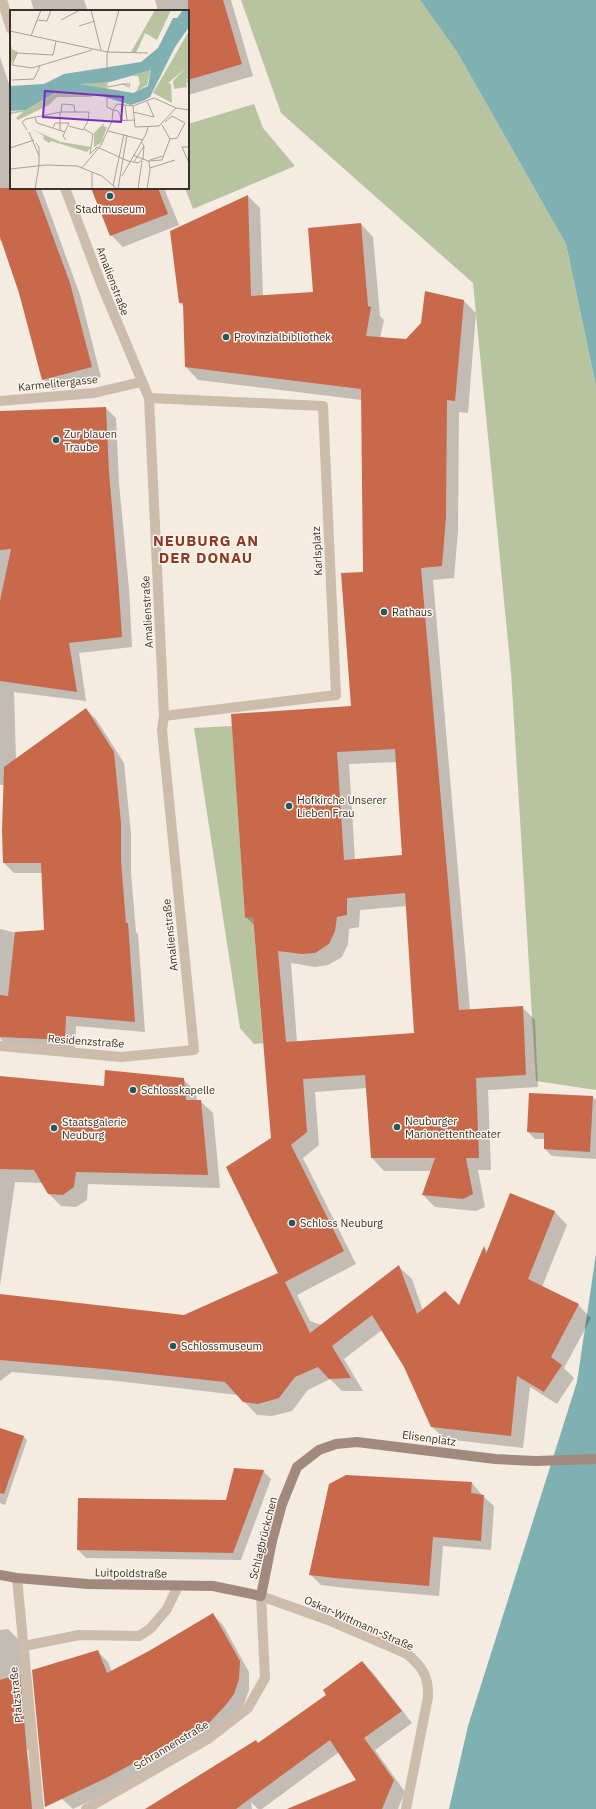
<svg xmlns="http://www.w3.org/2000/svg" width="596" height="1809" font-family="'IBM Plex Sans',sans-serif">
<rect width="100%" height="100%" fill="#f4ebe1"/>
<g fill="#b8c4a0">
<polygon points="241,0 420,0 457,52 566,244 596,386 596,1090 536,1081 511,672 473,283 281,113"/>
<polygon points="254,104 263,128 295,166 193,209 185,188 188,188 188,124"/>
<polygon points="232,726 245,917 253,917 263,1043 254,1044 240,1028 194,728"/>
</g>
<g fill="#7fb0b2">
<polygon points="420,0 596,0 596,386 566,244 457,52"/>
<polygon points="596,1254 596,1809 449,1809 468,1726 577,1382"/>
</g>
<g fill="#0003" fill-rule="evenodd">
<polygon points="31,0 84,0 88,11 34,11"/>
<polygon points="155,0 231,0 253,76 188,95 188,11 158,11"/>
<polygon points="0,57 11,90 11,188 41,188 80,295 101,377 53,390 43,379 20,293 2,240 0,241"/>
<polygon points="92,188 164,188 179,225 123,247 111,235"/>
<path d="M248 196 260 208 263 296 314 293 361 224 373 237 380 316 384 320 380 338 407 340 463 300 476 313 468 413 459 412 458 531 454 578 433 580 470 1010 522 1007 535 1020 538 1087 488 1090 491 1170H478L485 1207 476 1211 435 1207 423 1195 431 1171H384L372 1158 367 1088 315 1092 319 1145 303 1158 356 1264 297 1295 310 1321 322 1325 399 1267 412 1279 423 1311 459 1307 484 1247 488 1251 511 1194 555 1212 567 1225 542 1287 578 1305 591 1318 564 1368 574 1378 557 1404 530 1387 523 1448 445 1439 432 1427 405 1366 382 1330 344 1359 363 1391H342L330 1379 308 1390 292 1411 272 1416 257 1415 238 1395 117 1381 12 1372 0 1381V1295L184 1316 280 1273 272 1138 255 926 246 917 352 707 364 573 362 400 198 380 186 367 184 307 180 303ZM397 762 403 856 355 860 349 764ZM407 906 415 1034 297 1042 291 963 315 967 328 965 342 957 348 944 349 929 359 927 360 910Z"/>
<polygon points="106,408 116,418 119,483 129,589 132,647 79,653 86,701 14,692 16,759 86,709 96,719 124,763 131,834 131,873 136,932 138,934 145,1032 76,1026 75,1050 9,1047 0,1038 0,929 17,933 45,931 42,873 14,873 4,863 5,785 0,785 0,412"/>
<polygon points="0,1078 105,1087 183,1079 196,1092 197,1101 200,1101 213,1113 220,1188 88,1184 87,1200 76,1207 61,1206 48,1193 42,1183 15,1182 0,1286"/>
<polygon points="593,1097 596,1100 596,1159 552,1156 545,1149 545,1139 535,1139 528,1132"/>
<polygon points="0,1429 23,1436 27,1440 5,1505 0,1503"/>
<polygon points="263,1471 271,1479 241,1560 86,1558 78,1550 227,1501"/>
<polygon points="472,1483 482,1495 494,1506 491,1550 443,1546 439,1596 346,1588 321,1585 310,1574"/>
<polygon points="213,1615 223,1625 249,1672 249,1690 244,1704 235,1716 219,1733 117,1788 73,1809 62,1799 51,1744 98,1652 108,1662 112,1672"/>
<polygon points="8,1629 19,1640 37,1748 27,1750 36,1809 0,1809 0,1630"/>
<polygon points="362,1662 373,1673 412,1723 375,1750 405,1792 398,1809 288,1809 357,1781 339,1752 262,1809 258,1809 251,1802 252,1809 147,1809 258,1743 327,1695"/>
</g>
<g fill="#c8694b" fill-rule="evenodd">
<polygon points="188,0 223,0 242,64 188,80"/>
<polygon points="0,188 35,188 70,283 92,367 42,380 19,293 0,237"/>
<polygon points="91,188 158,188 168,214 110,236"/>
<path d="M248 195 251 296 313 292 308 228 361 223 368 306 371 307 366 336 406 339 421 323 425 291 464 300 455 401 447 400 446 517 442 566 421 568 459 1010 523 1006 526 1075 476 1078 479 1158H466L473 1194 463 1199 422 1195 435 1158H371L365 1075 303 1079 307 1132 291 1145 344 1251 285 1282 310 1333 399 1265 417 1314 445 1291 459 1305 484 1246 486 1254 510 1193 555 1211 528 1279 579 1304 551 1357 562 1365 544 1392 517 1376 511 1436 431 1427 404 1367 372 1315 332 1346 351 1378 329 1379 318 1367 295 1377 279 1398 258 1404 243 1402 225 1382 104 1369 0 1360V1294L184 1315 278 1273 226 1167 271 1138 253 917 245 918 231 714 351 706 341 573 363 572 361 389 185 367 183 303H179L170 231ZM395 749 402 855 344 860 337 752ZM405 893 414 1033 286 1042 278 951 302 954 315 953 329 944 335 931 337 917 347 915V898Z"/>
<polygon points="106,407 109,472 118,578 122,637 69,643 77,692 0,681 0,601 11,549 0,550 0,411"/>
<polygon points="86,708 114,752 121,823 121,861 126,923 128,923 135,1022 66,1016 65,1040 0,1037 0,995 8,996 15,932 44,930 41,863 3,863 2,831 4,767"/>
<polygon points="105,1070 184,1078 186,1100 201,1100 208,1175 76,1172 74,1187 63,1195 48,1194 34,1170 0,1169 0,1076 104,1086"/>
<polygon points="529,1093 593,1096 590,1152 544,1149 544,1133 527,1132"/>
<polygon points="0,1428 24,1436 4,1494 0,1493"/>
<polygon points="234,1468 264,1470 233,1553 77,1550 78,1498 226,1500"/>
<polygon points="346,1475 472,1482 471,1493 484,1495 481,1541 433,1537 429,1586 335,1578 309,1575 329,1484"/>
<polygon points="213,1613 240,1661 239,1679 234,1694 225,1706 209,1723 106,1778 45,1807 32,1670 98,1650 107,1673 149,1651"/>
<polygon points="362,1661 402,1711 364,1738 394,1780 382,1809 287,1809 356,1780 330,1740 236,1809 145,1809 256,1740 258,1743 326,1695 323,1690"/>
<polygon points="20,1674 32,1809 0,1809 0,1680"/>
</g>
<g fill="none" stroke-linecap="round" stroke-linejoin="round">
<g stroke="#cdbbac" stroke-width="10">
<polyline points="2,0 11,29"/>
<polyline points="149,398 323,406 336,695 164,716"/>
<polyline points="0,401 94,393 141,382"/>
<polyline points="0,1046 121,1057 194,1050 162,730 164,716 149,398 100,281 65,188"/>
<polyline points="17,1578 39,1809"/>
<polyline points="24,1646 79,1635 139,1636 150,1629 167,1609 178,1586"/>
<polyline points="86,1809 208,1739 248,1708 265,1678 261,1596"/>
</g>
<path stroke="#cdbbac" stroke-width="10" d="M261 1596 328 1620 407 1654C422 1666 429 1677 428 1697L406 1809"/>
<polyline stroke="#a18a7d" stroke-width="10" points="0,1575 17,1578 88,1584 213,1586 261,1596 272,1541 282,1504 297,1467 319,1450 336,1444 357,1442 495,1459 536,1461 596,1459"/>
</g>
<g fill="#1f5a5e" stroke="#fbf5ee" stroke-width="1.5">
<circle cx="110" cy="196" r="4"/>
<circle cx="226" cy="337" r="4"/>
<circle cx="56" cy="440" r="4"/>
<circle cx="384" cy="612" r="4"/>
<circle cx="289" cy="806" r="4"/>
<circle cx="133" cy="1090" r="4"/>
<circle cx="397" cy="1127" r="4"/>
<circle cx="54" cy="1128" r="4"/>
<circle cx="292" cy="1223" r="4"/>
<circle cx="173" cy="1346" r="4"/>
</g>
<g text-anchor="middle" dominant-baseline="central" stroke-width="3" stroke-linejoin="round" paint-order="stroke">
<g font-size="11" fill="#3b302b" stroke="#fbf5ee" text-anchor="start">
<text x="110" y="209" text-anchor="middle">Stadtmuseum</text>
<text x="234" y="337">Provinzialbibliothek</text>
<text x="64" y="434">Zur blauen<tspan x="64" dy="13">Traube</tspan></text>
<text x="392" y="612">Rathaus</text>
<text x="297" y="800">Hofkirche Unserer<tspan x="297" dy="13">Lieben Frau</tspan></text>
<text x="141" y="1090">Schlosskapelle</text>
<text x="405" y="1121">Neuburger<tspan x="405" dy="13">Marionettentheater</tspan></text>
<text x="62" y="1122">Staatsgalerie<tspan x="62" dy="13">Neuburg</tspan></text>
<text x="300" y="1223">Schloss Neuburg</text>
<text x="181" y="1346">Schlossmuseum</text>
</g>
<g font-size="11" fill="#3b302b" stroke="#fbf5ee">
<text transform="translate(113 281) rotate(69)">Amalienstraße</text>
<text transform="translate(58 383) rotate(-6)">Karmelitergasse</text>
<text transform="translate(317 551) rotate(-93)">Karlsplatz</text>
<text transform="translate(147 612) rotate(-93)">Amalienstraße</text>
<text transform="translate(170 935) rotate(-96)">Amalienstraße</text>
<text transform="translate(86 1041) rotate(4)">Residenzstraße</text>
<text transform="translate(429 1438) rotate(8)">Elisenplatz</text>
<text transform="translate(263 1538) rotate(-76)">Schlagbrückchen</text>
<text transform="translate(131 1573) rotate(1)">Luitpoldstraße</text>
<text transform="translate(359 1623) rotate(24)">Oskar-Wittmann-Straße</text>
<text transform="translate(16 1695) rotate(-96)">Pfalzstraße</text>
<text transform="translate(171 1745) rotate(-31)">Schrannenstraße</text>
</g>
<g font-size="15" font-weight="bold" letter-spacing="1" fill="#8c3b22" stroke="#fbf5ee">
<text x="206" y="540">NEUBURG AN<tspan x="206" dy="17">DER DONAU</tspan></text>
</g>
</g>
<g transform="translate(10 10)">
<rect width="179" height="179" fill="#f4ebe1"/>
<path d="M145 0H161L147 30 135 23 126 43 121 42ZM179 21V67L176 70 179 69V75L176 71 177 77 164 79 163 71 175 59 158 73 161 74 162 93 143 83ZM0 30 2 39 8 42 0 55ZM141 60 137 75 126 82 130 73 128 66H121ZM73 72H96V79L71 74ZM57 82 82 84V87H47L39 95 8 110 6 108 13 102 0 104V102L16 100 46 83ZM95 112 93 116 97 117 91 133 84 137V123ZM21 119 51 132 81 137 77 142 41 131 39 133 33 129 34 126Z" fill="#b8c4a0"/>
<path d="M173 0H179V17L165 37 140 87 135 90 121 95 85 84 57 82 45 83 16 100 0 101V76L34 74 54 64 131 52 148 38 163 8H167ZM141 60 138 76 123 83 70 74 100 72Z" fill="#7fb0b2" fill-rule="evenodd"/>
<path fill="none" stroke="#aaa098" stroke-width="1" d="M81 0 91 40M27 10 37 11 41 0M51 10 70 0M69 16 85 11M0 21 97 42M21 26 31 0M46 31 43 45 7 43 2 55 22 58 82 40M97 42 138 43M2 70 24 69 30 56M98 77 113 74H120L119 77 113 74M115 95 117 110M123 96 125 117 149 116 166 98M51 102 52 94 64 95 65 102M123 102 144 107 137 91M25 108 27 113 55 122M102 111 124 110M113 111 108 101 103 100 107 94 123 96 144 88 166 98 179 100M155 112 162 106 175 113 167 128 160 129M152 115 160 129M43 118 45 113H59L53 126 56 130M74 119 83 124 80 144 87 137 118 151 128 153 133 149M17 120 12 112 16 109 51 102H79L78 111 73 120 59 116M50 120V102M98 121 133 130M19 122 29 146M131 132 134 136 133 149M26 133 29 137V155M179 137H172L179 153M0 138 24 130M123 145 138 151 152 150 160 129M140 150 153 146M124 152 134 136M72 158 91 135 102 111 103 100 97 97V44L109 0M140 158 165 150M0 159 36 155 67 156 92 166 107 179M112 166 136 124 138 117M103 176 114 124M25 179 29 155M82 179V162M108 179 117 125M128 179 132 151M137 179 140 160 139 151"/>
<path fill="#7b2cbf" fill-opacity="0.15" stroke="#7b2cbf" stroke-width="2" d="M35 81 113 87 111 112 33 107Z"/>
<rect width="179" height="179" fill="none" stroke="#3b302b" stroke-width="2"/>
</g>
</svg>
